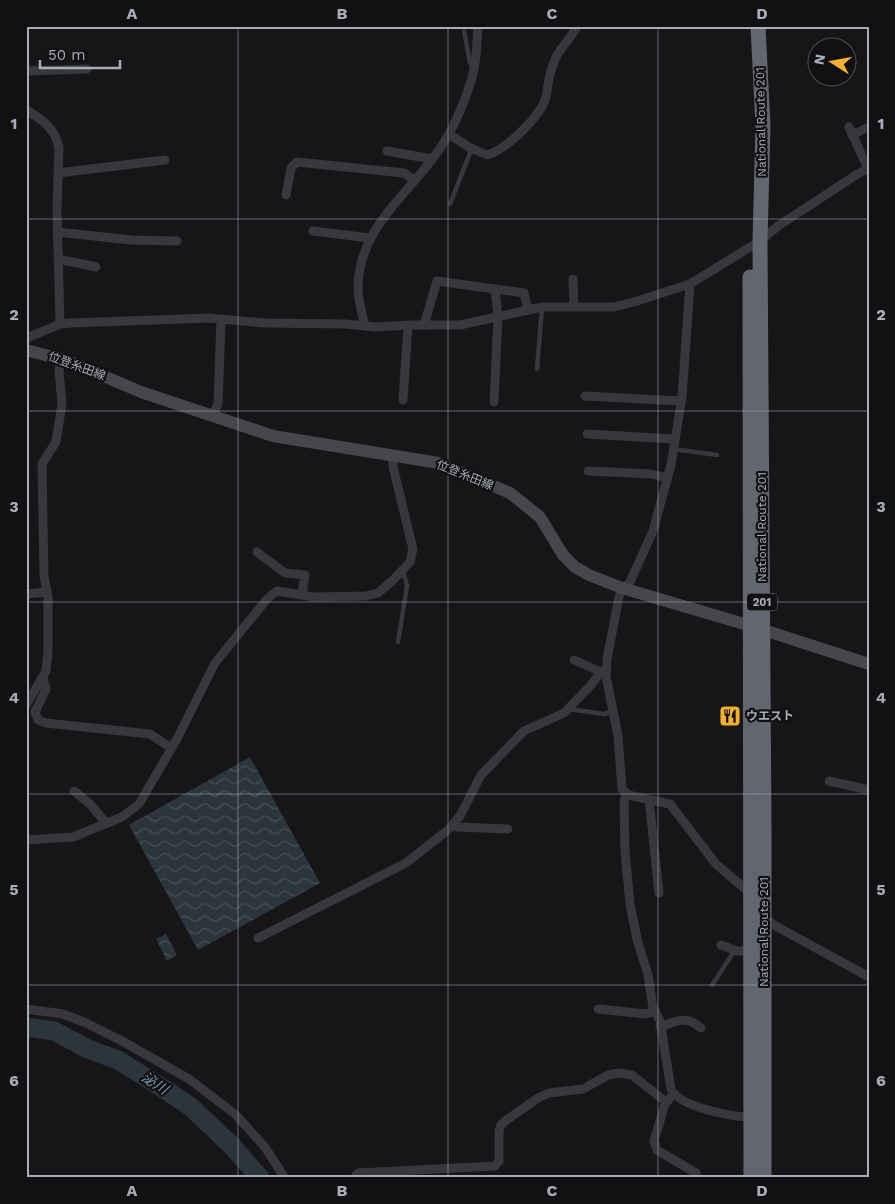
<svg xmlns="http://www.w3.org/2000/svg" width="895" height="1204" font-family="'Work Sans','Noto Sans JP',sans-serif">
<defs>
<pattern id="water-waves" width="16" height="10" patternUnits="userSpaceOnUse" patternTransform="scale(1.25)"><rect width="16" height="10" fill="#2c353c"/><path d="M0 5q4-4 8 0t8 0" fill="none" stroke="#485056"/></pattern>
</defs>
<rect width="100%" height="100%" fill="#161618"/>
<g fill="url(#water-waves)">
<polygon points="250,757 320,883 198,950 129,825"/>
<polygon points="166,934 177,955 167,961 156,939"/>
</g>
<g fill="none" stroke-linecap="round" stroke-linejoin="round">
<polyline stroke="#2c353c" stroke-width="19" points="26,1027 54,1031 88,1049 118,1060 164,1089 191,1107 233,1147 260,1178"/>
<g stroke="#37383d" stroke-width="4.5">
<polyline points="464,31 470,63 474,66"/>
<polyline points="450,204 472,148"/>
<polyline points="537,369 542,307"/>
<polyline points="673,449 717,455"/>
<polyline points="398,642 407,586 403,570"/>
<polyline points="569,709 604,714 614,711"/>
<polyline points="712,985 735,950"/>
</g>
<g stroke="#37383d" stroke-width="9">
<polyline points="26,71 87,69"/>
<path d="M26 110C43 120 55 128 59 148L57 210 60 324"/>
<polyline points="849,127 868,169"/>
<path d="M449 134 469 147 487 155C506 150 541 116 546 97 547 93 547 89 548 85 549 76 553 64 557 55 563 45 572 37 577 26"/>
<polyline points="852,135 869,127"/>
<polyline points="387,151 432,159"/>
<polyline points="58,173 165,160"/>
<polyline points="286,195 291,168 297,162 404,173 414,180"/>
<polyline points="313,231 370,238"/>
<polyline points="57,232 131,240 177,241"/>
<polyline points="58,259 96,267"/>
<polyline points="573,279 574,306"/>
<polyline points="690,284 682,397 671,465 653,531 629,584 622,588 619,597 607,659 606,676 618,736 622,789 628,795 670,804 716,864 751,894"/>
<polyline points="495,289 524,293 528,310"/>
<polyline points="424,325 437,281 495,289 498,317 494,402"/>
<path d="M365 326C362 314 358 300 358 288 359 221 416 191 446 139 456 123 471 87 474 68 477 55 477 40 478 26"/>
<polyline points="26,340 29,337 60,324 71,323 209,318 265,323 346,324 376,327 412,325 460,325 542,307 614,307 637,301 690,284 760,241 778,226 856,175 869,168"/>
<polyline points="585,396 681,401"/>
<polyline points="403,400 408,325"/>
<polyline points="213,415 218,404 221,320"/>
<polyline points="587,434 675,439"/>
<polyline points="588,471 652,474 667,478"/>
<polyline points="257,552 285,573 305,575 302,594"/>
<polyline points="26,594 47,592"/>
<polyline points="574,660 601,672"/>
<polyline points="43,678 46,689 35,712 38,720 46,723 150,734 171,748"/>
<polyline points="26,705 46,671 48,651 48,597 44,576 42,464 56,442 62,404 59,370 61,359"/>
<polyline points="829,781 869,790"/>
<polyline points="74,791 90,804 106,823"/>
<path d="M626 794 624 802 625 852 630 904 637 939 648 975 653 1007 660 1021 671 1089C679 1107 732 1117 752 1117"/>
<polyline points="649,799 659,893"/>
<polyline points="453,825 458,827 508,829"/>
<polyline points="26,840 73,837 122,817 139,804 177,739 215,663 268,598 277,591 314,597 366,596 378,593 393,580 410,562 413,549 393,467 393,455"/>
<polyline points="764,914 772,924 869,977"/>
<polyline points="258,938 406,863 449,829 460,816 481,775 524,731 564,713 591,685 601,672 607,670"/>
<polyline points="721,945 737,951 751,951"/>
<polyline points="26,1009 63,1014 86,1023 122,1041 189,1079 235,1114 264,1146 285,1178"/>
<polyline points="598,1009 646,1014 655,1011"/>
<path d="M660 1027C676 1021 686 1015 701 1028"/>
<polyline points="670,1098 665,1104 654,1141 657,1150 696,1173 694,1178"/>
<polyline points="354,1178 358,1173 495,1166 499,1161 499,1131 501,1125 505,1121 538,1098 549,1093 583,1089 608,1075 619,1073 632,1075 666,1102"/>
</g>
<polyline stroke="#45474d" stroke-width="12" points="26,350 68,361 141,392 273,436 439,463 510,493 540,517 563,555 575,567 589,575 622,588 751,626 869,664"/>
<g stroke="#63666e" stroke-width="15">
<polyline points="758,26 763,126 760,241 764,828 764,1178"/>
<polyline points="750,277 751,1178"/>
</g>
</g>
<path fill="none" stroke="#a8adb8" stroke-width="1" stroke-opacity="0.55" d="M238 26V1178M448 26V1178M658 26V1178M26 219H869M26 411H869M26 602H869M26 794H869M26 985H869"/>
<defs>
<g id="restaurant-square" transform="scale(1.125)"><rect x="-9" y="-9" width="18" height="18" rx="4" fill="#f2b134" stroke="#111113"/><path d="M-5-6h1v4h1v-4h1v4h1v-4h1v5L-1.5 .5V6h-2V.5L-5-1ZM5-6V6H3V1.5H1.5Q1.5-4 5-6Z" fill="#111"/></g>
</defs>
<g fill-rule="evenodd">
<use href="#restaurant-square" x="730" y="716"/>
</g>
<g text-anchor="middle" dominant-baseline="central" stroke-width="4.5" stroke-linejoin="round" paint-order="stroke">
<rect fill="#111113" stroke="#7b7e86" stroke-width="1" x="747" y="593.5" width="30" height="17" rx="4"/>
<g font-size="11" font-weight="bold" fill="#a8adb8">
<text x="762" y="602">201</text>
</g>
<g font-size="12" fill="#a8adb8" stroke="#111113">
<text transform="translate(761 122) rotate(-91)">National Route 201</text>
<text transform="translate(77 366) rotate(20)">位登糸田線</text>
<text transform="translate(465 475) rotate(22)">位登糸田線</text>
<text transform="translate(762 527) rotate(-90)">National Route 201</text>
<text transform="translate(764 932) rotate(-90)">National Route 201</text>
</g>
<g font-size="12" font-weight="bold" fill="#a8adb8" stroke="#111113" text-anchor="start">
<text x="746" y="716">ウエスト</text>
</g>
<g font-size="14" font-style="italic" fill="#7f9bb3" stroke="#111113">
<text transform="translate(155 1083) rotate(32)">泌川</text>
</g>
</g>
<rect width="895" height="1204" fill="none" stroke="#111113" stroke-width="55"/>
<g transform="translate(832 62) rotate(281)"><circle r="24" fill="#111113" stroke="#4d4f55"/>
<path d="M0-4L9 19L0 12L-9 19Z" fill="#f2b134"/>
<text y="-8" font-size="14" font-weight="bold" text-anchor="middle" fill="#a8adb8">N</text>
</g>
<path d="M40 60v8h80v-8" fill="none" stroke="#a8adb8" stroke-width="2.5"/>
<text x="48" y="60" font-size="15" fill="#a8adb8" stroke="#111113" stroke-width="4" paint-order="stroke">50 m</text>
<rect x="28" y="28" width="840" height="1148" fill="none" stroke="#a8adb8" stroke-width="2"/>
<g font-size="16" text-anchor="middle" font-weight="bold" fill="#a8adb8">
<text x="132" y="19">A</text>
<text x="342" y="19">B</text>
<text x="552" y="19">C</text>
<text x="762" y="19">D</text>
<text x="14" y="129">1</text>
<text x="881" y="129">1</text>
<text x="14" y="320">2</text>
<text x="881" y="320">2</text>
<text x="14" y="512">3</text>
<text x="881" y="512">3</text>
<text x="14" y="703">4</text>
<text x="881" y="703">4</text>
<text x="14" y="895">5</text>
<text x="881" y="895">5</text>
<text x="14" y="1086">6</text>
<text x="881" y="1086">6</text>
<text x="132" y="1196">A</text>
<text x="342" y="1196">B</text>
<text x="552" y="1196">C</text>
<text x="762" y="1196">D</text>
</g>
</svg>
